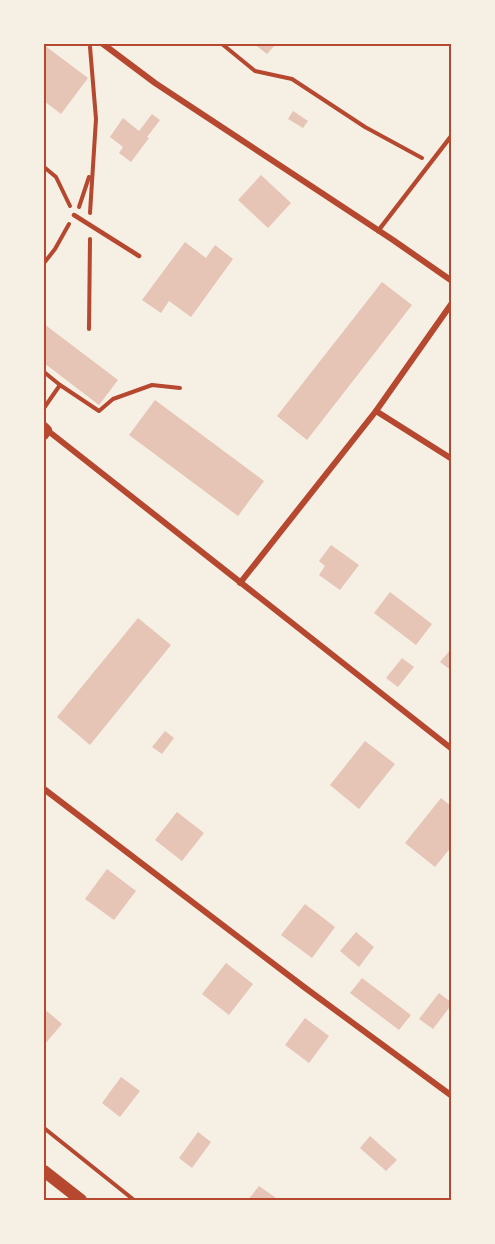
<svg xmlns="http://www.w3.org/2000/svg" width="495" height="1244" font-family="Barlow,sans-serif">
<rect width="100%" height="100%" fill="#f6efe4"/>
<g fill="#e6c5b7">
<polygon points="254,44 276,44 267,54"/>
<polygon points="44,45 88,78 61,114 44,101"/>
<polygon points="293,111 308,121 303,128 288,119"/>
<polygon points="152,114 160,120 147,137 149,138 131,162 119,153 123,147 110,137 123,118 139,131"/>
<polygon points="261,175 291,203 268,228 238,200"/>
<polygon points="185,242 206,258 215,245 233,259 191,317 169,301 161,313 142,300"/>
<polygon points="382,282 412,305 307,440 277,416"/>
<polygon points="44,324 118,380 99,405 44,363"/>
<polygon points="155,400 264,481 238,516 129,435"/>
<polygon points="331,545 359,565 340,590 319,575 325,566 319,561"/>
<polygon points="390,592 432,624 416,645 374,613"/>
<polygon points="138,618 171,645 90,745 57,717"/>
<polygon points="452,648 452,671 440,662"/>
<polygon points="402,658 414,667 398,687 386,678"/>
<polygon points="165,731 174,738 162,754 152,747"/>
<polygon points="365,741 395,764 359,809 330,785"/>
<polygon points="441,798 452,807 452,846 435,867 405,843"/>
<polygon points="177,812 204,833 182,861 155,840"/>
<polygon points="107,869 136,891 114,920 85,899"/>
<polygon points="305,904 335,927 312,958 281,935"/>
<polygon points="356,932 374,947 359,967 340,951"/>
<polygon points="226,963 253,984 229,1015 202,994"/>
<polygon points="362,978 411,1015 399,1030 350,993"/>
<polygon points="439,993 452,1003 452,1004 433,1029 419,1019"/>
<polygon points="47,1011 62,1024 44,1045 44,1015"/>
<polygon points="305,1018 329,1036 309,1063 285,1045"/>
<polygon points="121,1077 140,1091 120,1117 102,1103"/>
<polygon points="198,1132 211,1142 192,1168 179,1158"/>
<polygon points="370,1136 397,1160 386,1171 360,1148"/>
<polygon points="259,1186 279,1200 248,1200"/>
</g>
<g fill="none" stroke-linecap="round" stroke-linejoin="round">
<g stroke="#b5482f" stroke-width="4">
<polyline points="222,44 255,71 292,79 365,127 422,158"/>
<polyline points="44,167 56,177 70,206"/>
<polyline points="79,207 89,177"/>
<polyline points="90,213 96,119 90,47"/>
<polyline points="44,263 55,249 69,224"/>
<polyline points="89,329 90,239"/>
<polyline points="44,372 60,385"/>
<polyline points="44,408 60,385 99,411 113,399 152,385 180,388"/>
<polyline points="44,1128 134,1200"/>
</g>
<g stroke="#b5482f" stroke-width="4.5">
<polyline points="74,215 139,256"/>
<polyline points="378,231 452,135"/>
</g>
<g stroke="#b5482f" stroke-width="6">
<polyline points="103,44 155,83 393,240 452,281"/>
<polyline points="452,303 376,411 452,459"/>
<polyline points="47,430 452,749"/>
<polyline points="240,583 376,411"/>
<polyline points="44,789 304,987 452,1096"/>
</g>
<polyline stroke="#b5482f" stroke-width="10" points="44,427 47,430 44,435"/>
<polyline stroke="#b5482f" stroke-width="12" points="44,1171 81,1200"/>
</g>
<rect width="495" height="1244" fill="none" stroke="#f6efe4" stroke-width="90"/>
<rect x="45" y="45" width="405" height="1154" fill="none" stroke="#b5482f" stroke-width="2"/>
</svg>
